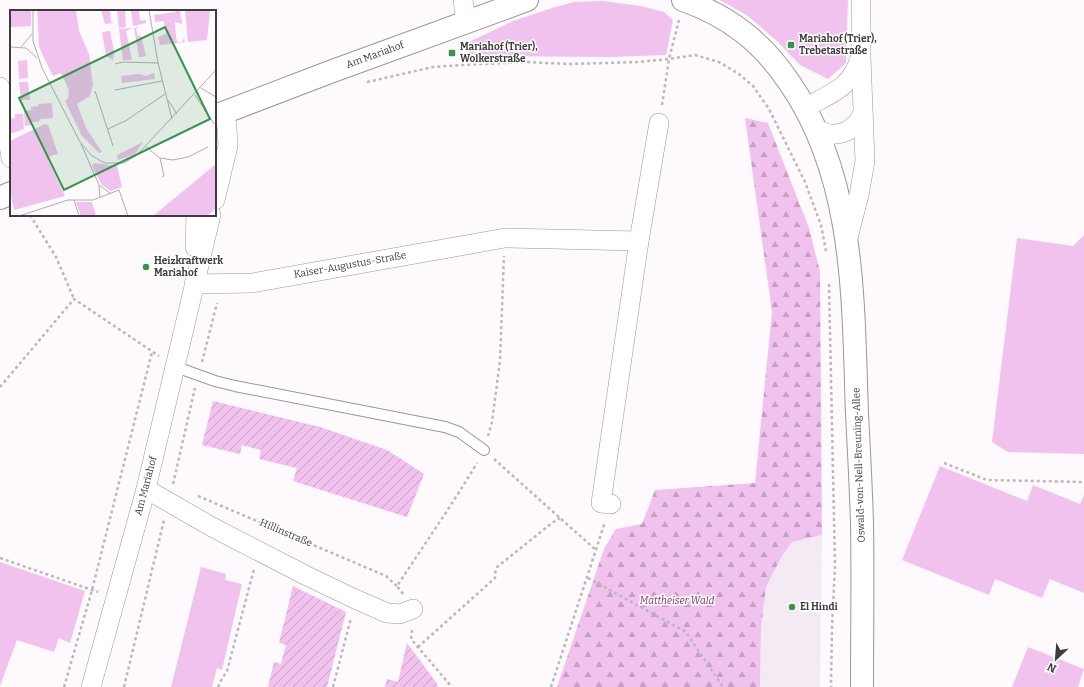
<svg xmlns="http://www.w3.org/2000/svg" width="1084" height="687" font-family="Bitter,serif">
<defs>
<pattern id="forest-firs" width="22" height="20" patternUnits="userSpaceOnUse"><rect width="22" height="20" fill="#f1c2ee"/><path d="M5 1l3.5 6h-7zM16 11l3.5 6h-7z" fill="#c49fc2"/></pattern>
<pattern id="garden-furrows" width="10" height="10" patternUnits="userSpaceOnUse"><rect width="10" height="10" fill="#f1c2ee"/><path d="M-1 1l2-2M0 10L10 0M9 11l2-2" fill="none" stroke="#c49fc2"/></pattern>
</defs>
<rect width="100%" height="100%" fill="#fdf9fd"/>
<polygon fill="#f4eaf3" points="822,535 820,687 760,687 761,628 766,587 782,556 792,542"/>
<g fill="#f1c2ee">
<polygon points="720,0 848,0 846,63 828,79 800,65 778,42 748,16"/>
<polygon points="603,1 641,6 664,12 673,20 666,55 612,57 469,56 467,43 513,21 552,8 574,2"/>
<polygon points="1084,235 1084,454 1008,452 992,442 1017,238 1073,246"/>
<polygon points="940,466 1027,501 1033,485 1080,504 1084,495 1084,593 1050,579 1042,598 995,579 989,595 902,560"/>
<polygon points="0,562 85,591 70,643 59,638 54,652 17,640 0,686"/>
<polygon points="201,567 226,574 225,580 242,584 222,670 217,668 212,687 171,687"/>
<polygon points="1028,647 1084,669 1078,687 1012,687"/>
</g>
<polygon fill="url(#forest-firs)" points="745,118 768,123 809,228 820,272 822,535 792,542 782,556 766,587 761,628 760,687 557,687 604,549 616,529 642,524 655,490 755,483 772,312"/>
<g fill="url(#garden-furrows)">
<polygon points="213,401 320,427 387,450 424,474 407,517 293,481 297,468 259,459 261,450 242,445 240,454 202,445"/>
<polygon points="293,586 346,612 327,687 268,687 274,662 281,664 286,645 279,643"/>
<polygon points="407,643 438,685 437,687 385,687 387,679 398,682"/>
</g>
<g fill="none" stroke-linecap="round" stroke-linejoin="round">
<g stroke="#9a969a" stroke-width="12">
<polyline id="service" points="176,367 215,381 235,386 445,427 459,432 484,450"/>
</g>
<g stroke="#9a969a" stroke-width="20">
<g id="minor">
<polyline points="463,0 466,22"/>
<polyline points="0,87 11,158"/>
<path d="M806 107C831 94 852 87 860 58"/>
<path d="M816 128C834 141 855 132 863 113"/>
<polyline points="215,200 228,146 227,128 225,112"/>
<polyline points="847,242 859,195 865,161 861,57 861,0"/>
<polyline points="195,247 196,215"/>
<polyline points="194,284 252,283 505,238 639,241"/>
<polyline points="146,489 212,527 307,576 355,599 387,613 400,614 413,609"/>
<polyline points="611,504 601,503 639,241 659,123"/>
<polyline points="91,687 146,489 211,215"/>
</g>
</g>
<g stroke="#9a969a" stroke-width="24">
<g id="tertiary">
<path d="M683 0C729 16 762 42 789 82 856 178 853 302 857 414 859 451 861 488 862 524 863 578 862 633 862 687"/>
<polyline points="215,116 330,72 527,0"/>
<polyline points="0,198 11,193"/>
</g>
</g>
<g stroke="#bbb8bb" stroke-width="2.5" stroke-dasharray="3 3" stroke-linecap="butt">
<polyline points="367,82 433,67 463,65 526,62 569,64 638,62 669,59 695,55 719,62 739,74 753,86 769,109 805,182 821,225 826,251"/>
<polyline points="662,105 669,59 679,20"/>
<polyline points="30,215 56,257 74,299"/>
<polyline points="829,284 835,566 832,627 831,687"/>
<polyline points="202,362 217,303"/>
<polyline points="0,387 74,299 159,356"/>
<polyline points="488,436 492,422 500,360 504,256"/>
<polyline points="494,459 597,551"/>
<polyline points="944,463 987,480 1084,482"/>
<polyline points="173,484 195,388"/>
<polyline points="198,496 386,576 397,586"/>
<polyline points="0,558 98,592"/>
<polyline points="588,578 686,632 723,687"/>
<path d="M403 594 397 586C424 545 452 505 477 463"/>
<polyline points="412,630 411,639 451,686 450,687"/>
<polyline points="418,647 495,578 495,573 497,567 552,523 560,518"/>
<polyline points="64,687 92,590 152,352"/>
<polyline points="124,687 164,520"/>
<polyline points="218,687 220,682 227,671 254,569"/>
<polyline points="333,687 351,618"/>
<polyline points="551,687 605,522"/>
</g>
<use href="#service" stroke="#fff" stroke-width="10"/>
<use href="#minor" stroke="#fff" stroke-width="19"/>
<use href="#tertiary" stroke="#fff" stroke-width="22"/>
</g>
<g fill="#32964b" stroke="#fff" stroke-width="1.5">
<rect x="787" y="41" width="8" height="8" rx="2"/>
<rect x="448" y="49" width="8" height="8" rx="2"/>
<circle cx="146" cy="267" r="4"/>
<circle cx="792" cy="607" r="4"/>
</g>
<g text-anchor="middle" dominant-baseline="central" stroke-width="3" stroke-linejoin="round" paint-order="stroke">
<g font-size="10" font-weight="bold" fill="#3d3c3d" stroke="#fff" text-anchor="start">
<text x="799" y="39">Mariahof (Trier),<tspan x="799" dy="12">Trebetastraße</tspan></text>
<text x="460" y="47">Mariahof (Trier),<tspan x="460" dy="12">Wolkerstraße</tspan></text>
<text x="154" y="261">Heizkraftwerk<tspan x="154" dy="12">Mariahof</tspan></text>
<text x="800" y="607">El Hindi</text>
</g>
<g font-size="10" fill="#3d3c3d" stroke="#fff">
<text transform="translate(375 55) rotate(-20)">Am Mariahof</text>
<text transform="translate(350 265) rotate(-10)">Kaiser-Augustus-Straße</text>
<text transform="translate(859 465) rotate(-92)">Oswald-von-Nell-Breuning-Allee</text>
<text transform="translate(146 486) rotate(-75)">Am Mariahof</text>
<text transform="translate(286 533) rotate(23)">Hillinstraße</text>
</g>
<g font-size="10" font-style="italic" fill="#7a3379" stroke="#fff">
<text x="677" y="601">Mattheiser Wald</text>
</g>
</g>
<g transform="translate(10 10)">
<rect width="206" height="206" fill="#fdf9fd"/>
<path d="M121 0 129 1 130 11 136 10V13L123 16ZM175 0H200L197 30 178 32ZM172 9V14L165 12 166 26 167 32H172L174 28 175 32 150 35 148 27 156 24 154 11ZM130 17 126 19 128 26H131L136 46 132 47H129L124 18ZM17 50 18 68 9 69 8 51ZM9 72H18L20 90H11ZM42 93 43 108 30 109 29 112H22V115L15 116 14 101 21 100V97L28 96V94ZM5 104H13L14 119 0 124V109L5 108ZM35 114 38 115 48 144 40 146 38 150 55 186 4 200 0 180V131ZM133 132 125 144 108 150 107 145ZM84 153 107 156 112 177 101 181 92 175 82 156ZM206 154V198L197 206H143Z" fill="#f1c2ee"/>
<path d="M0 0H21V16L0 17ZM27 0H66L69 21 79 44 83 75 80 86 67 94 76 118 92 142 89 143 72 126 55 91 58 88 59 80 51 63 43 66 33 46 29 36ZM66 192H82L86 206H71Z" fill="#f1c2ee"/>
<path d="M91 0H100L101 12 105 13 95 14ZM107 0H115L116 17 109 18ZM166 0H170L171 9 145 12 144 5 166 2ZM122 18 116 21 122 50H113L109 19ZM100 21 104 41 103 50 96 46 92 22ZM144 63 145 69 112 73 111 66 129 64 136 66Z" fill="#f1c2ee"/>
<path fill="none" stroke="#b0adb0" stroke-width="1" d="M23 0V31L32 58 70 132 81 145 94 153H114L127 145 206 60M139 0 148 53 162 109M0 37 16 38 27 48M11 37 22 24M105 54 113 52 148 53M191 78 206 87M105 80 152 71M85 81 103 136M185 85 204 114M158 90 167 104M98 119 117 110 155 84M71 134 89 175 90 187M136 137 150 148 163 150 178 147 198 137M150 148 154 166 152 167M89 175 100 183M64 190 69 206M9 206 58 190H83L109 180 118 206"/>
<path fill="#32964b" fill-opacity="0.15" stroke="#32964b" stroke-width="2" d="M155 17 200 109 54 180 9 88Z"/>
<rect width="206" height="206" fill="none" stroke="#3d3c3d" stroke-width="2"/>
</g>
<g transform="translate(1056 659) rotate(206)" stroke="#ffffff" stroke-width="3" paint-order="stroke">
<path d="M0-3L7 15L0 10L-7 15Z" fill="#3d3c3d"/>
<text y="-6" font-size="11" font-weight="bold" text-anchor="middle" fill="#3d3c3d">N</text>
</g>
</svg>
